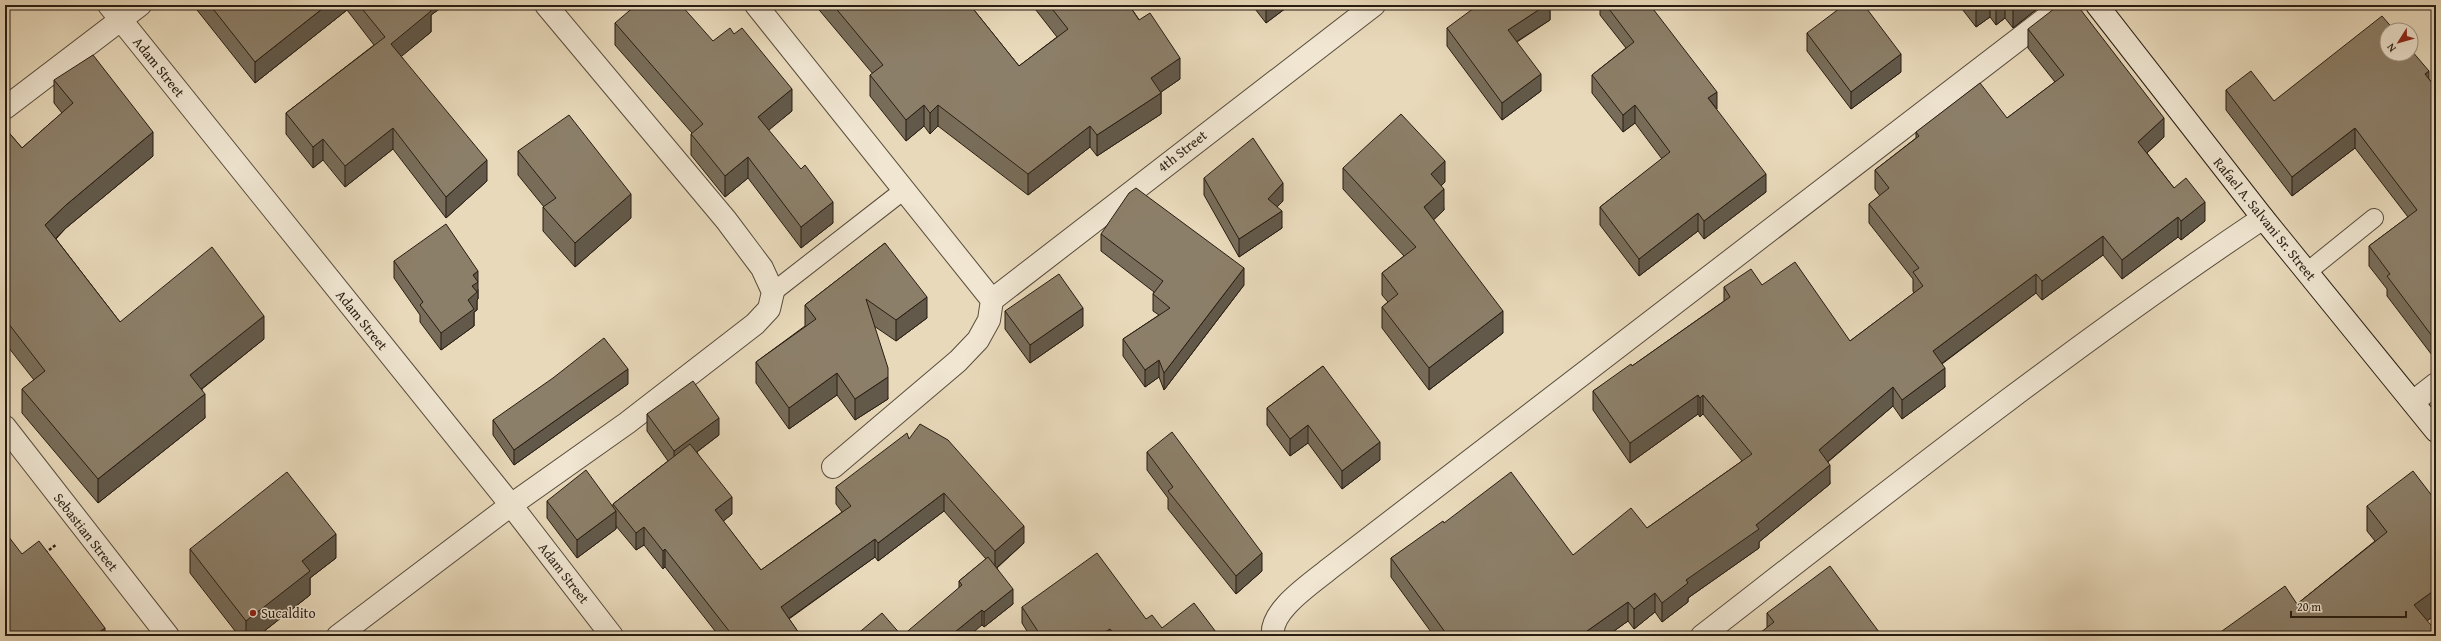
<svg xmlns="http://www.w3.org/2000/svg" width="2441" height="641" font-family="'Gentium Book Plus',serif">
<rect width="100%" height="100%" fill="#e8d9ba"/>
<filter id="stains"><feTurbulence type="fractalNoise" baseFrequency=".005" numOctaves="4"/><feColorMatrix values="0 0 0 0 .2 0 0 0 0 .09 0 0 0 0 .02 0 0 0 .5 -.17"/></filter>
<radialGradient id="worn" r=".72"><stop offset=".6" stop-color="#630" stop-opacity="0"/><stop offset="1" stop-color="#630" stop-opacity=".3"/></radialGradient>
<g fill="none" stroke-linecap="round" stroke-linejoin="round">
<g stroke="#584c3c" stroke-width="20">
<g id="lane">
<polyline points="2307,272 2374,218"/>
<polyline points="773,292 904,190"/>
</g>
</g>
<g stroke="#584c3c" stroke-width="24">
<g id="street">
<polyline points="109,5 511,505 612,636"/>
<polyline points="756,5 992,300 989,320 978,340 958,361 833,467"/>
<polyline points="5,108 140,5"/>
<polyline points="992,300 1374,5"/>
<polyline points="2413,402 2436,384"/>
<polyline points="5,427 168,636"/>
<polyline points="338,636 511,505 627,423 755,324 769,309 773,292 762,268 726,220 546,5"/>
<path d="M1273 636C1269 611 1311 584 1329 569L2063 5"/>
<path d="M1702 636C1886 493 2069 348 2263 218"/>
</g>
</g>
<g stroke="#281d12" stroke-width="24">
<polyline id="secondary" points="2097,5 2263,218 2436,431"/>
</g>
<polyline stroke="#281d12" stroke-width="2.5" stroke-dasharray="3 2" stroke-linecap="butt" points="45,553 57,544"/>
<use href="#lane" stroke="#f0e6d2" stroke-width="18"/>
<use href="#street" stroke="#f0e6d2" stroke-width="22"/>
<use href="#secondary" stroke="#f0e6d2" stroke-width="22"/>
</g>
<g fill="#786d5a" stroke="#281d12">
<polygon points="197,5 445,5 431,15 431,32 401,56 487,181 446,218 393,149 345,187 323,160 313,168 286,134 286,113 374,45 347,10 255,83 197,10"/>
<polygon points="815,5 970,5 1019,66 1057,37 1032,5 1129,5 1180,79 1161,92 1161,114 1097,156 1090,147 1028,195 938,126 930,134 924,126 906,141 870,96 870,75 873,74"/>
<polygon points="1252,5 1290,5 1266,23"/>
<polygon points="1550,5 1550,20 1517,42 1541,91 1502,120 1447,46 1447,28"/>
<polygon points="1600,5 1650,5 1716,110 1766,192 1704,239 1698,231 1639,276 1600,225 1600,207 1662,159 1635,123 1623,132 1592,93 1592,75 1626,48 1600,15"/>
<polygon points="1959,5 2042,5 2013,28 2005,18 1996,25 1990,17 1976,27"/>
<polygon points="615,23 713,41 792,111 768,130 833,223 801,248 748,178 725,197 691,155 691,134 692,133 615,45"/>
<polygon points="2028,29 2164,137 2147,153 2174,188 2205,221 2181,240 2178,237 2122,279 2103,255 2042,300 2036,293 1942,364 1945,387 1902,419 1893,406 1828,462 1830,484 1759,542 1759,548 1688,598 1688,602 1662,622 1655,612 1634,629 1628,621 1607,636 1434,636 1391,577 1391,558 1444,523 1573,555 1647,528 1742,461 1703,414 1700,417 1698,414 1630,463 1593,410 1593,391 1632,366 1724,301 1724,287 1762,285 1850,341 1914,293 1913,291 1913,279 1869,223 1869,204 1880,196 1875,189 1875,170 1916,138 1916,132 2007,118 2055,82 2028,48"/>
<polygon points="1807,33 1901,72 1851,109 1807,51"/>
<polygon points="2429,79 2436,88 2435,359 2387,296 2387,289 2369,266 2369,246 2408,217 2355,148 2292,196 2226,110 2226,90 2274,101"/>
<polygon points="54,80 153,156 66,228 56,239 120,322 264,339 202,389 205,418 98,503 22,413 22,389 34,380 5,343 5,128 22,148 62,113 54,103"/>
<polygon points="518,151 631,218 575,267 543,231 543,207 544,207 518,175"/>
<polygon points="1343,168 1445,182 1441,186 1444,210 1433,220 1503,333 1429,390 1382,328 1382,307 1388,302 1382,295 1382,273 1404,256 1343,189"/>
<polygon points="1204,178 1283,201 1277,207 1282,228 1239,257 1204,195"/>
<polygon points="1101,234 1244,285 1164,390 1159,377 1145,387 1123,356 1123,339 1159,315 1153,311 1153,294 1154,292 1101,251"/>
<polygon points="885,243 927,318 896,341 874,326 888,399 855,420 837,395 789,429 756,383 756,362 805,326 805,305"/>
<polygon points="394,261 478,289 478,299 477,300 477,310 474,312 474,326 441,350 420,322 420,315 394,278"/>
<polygon points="1005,311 1083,326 1030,363 1005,329"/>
<polygon points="1323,366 1380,460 1342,489 1308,443 1290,456 1267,425 1267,408"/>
<polygon points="628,384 514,465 493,435 493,420"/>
<polygon points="647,414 719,435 697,452 732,514 723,521 761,570 842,512 836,504 836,487 909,439 1024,543 997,568 1013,604 984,627 982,625 959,588 959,581 986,559 944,511 878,561 875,557 789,619 801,636 719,636 665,567 663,569 644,545 636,550 616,526 616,529 577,558 547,518 547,501 613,506 613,504 668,461 647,431"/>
<polygon points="1147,452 1262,571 1236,594 1168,509 1168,498 1147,470"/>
<polygon points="2436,501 2436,614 2427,621 2297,604 2375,541 2367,531 2367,506"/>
<polygon points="190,549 336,558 310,578 310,595 258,636 239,636 190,573"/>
<polygon points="1022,607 1146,619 1162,628 1219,636 1030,636 1022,623"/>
<polygon points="1767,613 1882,636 1767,628"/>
</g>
<g fill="#62594a" stroke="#281d12">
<polygon points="327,5 347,5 347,10 255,83 255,62"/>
<polygon points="423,5 445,5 431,15 431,32 391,65 391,44"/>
<polygon points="1266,5 1290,5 1266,23"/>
<polygon points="1546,5 1550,5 1550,20 1508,47 1508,30"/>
<polygon points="1976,5 1990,5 1990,17 1976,27"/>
<polygon points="1996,5 2005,5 2005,18 1996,25"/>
<polygon points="2013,5 2042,5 2013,28"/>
<polygon points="1901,54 1901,72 1851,109 1851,92"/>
<polygon points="1180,58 1180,79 1151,99 1151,78"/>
<polygon points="2429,71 2429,91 2425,74"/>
<polygon points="1541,74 1541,91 1502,120 1502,103"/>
<polygon points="792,89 792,111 758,139 758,117"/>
<polygon points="1717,92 1717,109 1708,98"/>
<polygon points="1161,93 1161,114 1097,156 1097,135"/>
<polygon points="924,105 924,126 906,141 906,120"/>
<polygon points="938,105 938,126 930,134 930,113"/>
<polygon points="1635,105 1635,123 1623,132 1623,115"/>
<polygon points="2164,118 2164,137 2138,161 2138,142"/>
<polygon points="1090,126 1090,147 1028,195 1028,174"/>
<polygon points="393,128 393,149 345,187 345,166"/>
<polygon points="2355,128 2355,148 2292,196 2292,177"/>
<polygon points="153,132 153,156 66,228 45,249 45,225 66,205"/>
<polygon points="323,139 323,160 313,168 313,147"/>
<polygon points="748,157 748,178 725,197 725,176"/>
<polygon points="487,160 487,181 446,218 446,197"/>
<polygon points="1445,161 1445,182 1431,195 1431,174"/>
<polygon points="1766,174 1766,192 1704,239 1704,221"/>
<polygon points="1283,183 1283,201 1268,216 1268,199"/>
<polygon points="1444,189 1444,210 1424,229 1424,207"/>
<polygon points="631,194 631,218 575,267 575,243"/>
<polygon points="833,202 833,223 801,248 801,227"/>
<polygon points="2205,202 2205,221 2181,240 2181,221"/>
<polygon points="1282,211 1282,228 1239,257 1239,239"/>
<polygon points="1698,213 1698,231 1639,276 1639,259"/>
<polygon points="2178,217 2178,237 2122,279 2122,260"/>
<polygon points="2103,236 2103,255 2042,300 2042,281"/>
<polygon points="1244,268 1244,285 1164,390 1164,373"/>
<polygon points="478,271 478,299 477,300 477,310 474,312 474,326 441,350 441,333 468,300 473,275"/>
<polygon points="2036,274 2036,293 1933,370 1933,351"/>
<polygon points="927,297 927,318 896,341 896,320"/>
<polygon points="1083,308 1083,326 1030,363 1030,345"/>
<polygon points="1503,311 1503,333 1429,390 1429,368"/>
<polygon points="264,316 264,339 190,398 190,375"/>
<polygon points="2436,339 2436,359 2435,359 2435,340"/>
<polygon points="1159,360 1159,377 1145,387 1145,370"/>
<polygon points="1945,368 1945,387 1902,419 1902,400"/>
<polygon points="628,369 628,384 514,465 514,450"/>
<polygon points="837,373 837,395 789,429 789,408"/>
<polygon points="888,377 888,399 855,420 855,399"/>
<polygon points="1893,387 1893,406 1819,469 1819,450"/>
<polygon points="205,394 205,418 98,503 98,479"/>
<polygon points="1698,395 1698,414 1630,463 1630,443"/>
<polygon points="1703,395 1703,414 1700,417 1700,398"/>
<polygon points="719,418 719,435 674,469 674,451"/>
<polygon points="1308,425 1308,443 1290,456 1290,439"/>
<polygon points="1380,442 1380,460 1342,489 1342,471"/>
<polygon points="1830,465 1830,484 1759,542 1759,548 1688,598 1688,602 1662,622 1662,603 1686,580 1756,525"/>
<polygon points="944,493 944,511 878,561 878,543"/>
<polygon points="732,497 732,514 715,528 715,510"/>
<polygon points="616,511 616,529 577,558 577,540"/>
<polygon points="1024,526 1024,543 995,569 995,551"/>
<polygon points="644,527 644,545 636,550 636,533"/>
<polygon points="336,534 336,558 310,578 310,595 258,636 246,636 246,621 302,561"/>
<polygon points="875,539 875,557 781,624 781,607"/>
<polygon points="665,549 665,567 663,569 663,551"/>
<polygon points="1262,553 1262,571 1236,594 1236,576"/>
<polygon points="1013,589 1013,604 984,627 984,612"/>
<polygon points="2436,589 2436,614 2414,631 2414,605"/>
<polygon points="1655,593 1655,612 1634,629 1634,609"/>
<polygon points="1628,602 1628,621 1607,636 1580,636"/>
<polygon points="982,610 982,625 969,636 950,636"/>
<polygon points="105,628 105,636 94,636"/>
<polygon points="1110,629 1110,636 1098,636"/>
</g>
<g fill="#8c7f69" stroke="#281d12">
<polygon points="210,5 327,5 255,62"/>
<polygon points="359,5 427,5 431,11 391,44 487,160 446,197 393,128 345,166 323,139 313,147 286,113 385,37"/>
<polygon points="636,5 681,5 713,41 730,28 734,34 742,28 792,89 758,117 801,169 805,165 833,202 801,227 748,157 725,176 691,134 703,124 615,23"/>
<polygon points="833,5 970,5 1019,66 1068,29 1049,5 1129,5 1139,20 1150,13 1180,58 1151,78 1161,93 1097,135 1090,126 1028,174 938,105 930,113 924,105 906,120 870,75 883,65"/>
<polygon points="1478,5 1546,5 1508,30 1541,74 1502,103 1447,28"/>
<polygon points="1606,5 1650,5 1717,92 1708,98 1766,174 1704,221 1698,213 1639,259 1600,207 1670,152 1635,105 1623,115 1592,75 1634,42"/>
<polygon points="1844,5 1864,5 1901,54 1851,92 1807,33"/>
<polygon points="2059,5 2077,5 2164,118 2138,142 2174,188 2186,178 2205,202 2181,221 2178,217 2122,260 2103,236 2042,281 2036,274 1933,351 1945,368 1902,400 1893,387 1819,450 1830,465 1756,525 1759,529 1686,580 1688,583 1662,603 1655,593 1634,609 1628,602 1580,636 1448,636 1391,558 1443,521 1444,523 1511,472 1573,555 1631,508 1647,528 1752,454 1703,395 1700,398 1698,395 1630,443 1593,391 1631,364 1632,366 1730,297 1724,287 1751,269 1762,285 1795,262 1850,341 1923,286 1913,272 1919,268 1869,204 1889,188 1875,170 1919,136 1916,132 1980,83 2007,118 2064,75 2028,29"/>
<polygon points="2382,16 2394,30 2387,30 2387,54 2411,54 2411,50 2429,71 2425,74 2436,88 2436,339 2435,340 2387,276 2390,274 2369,246 2417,210 2355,128 2292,177 2226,90 2251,71 2274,101"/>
<polygon points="93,55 153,132 66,205 45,225 120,322 212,247 264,316 190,375 205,394 98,479 22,389 45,371 5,319 5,128 22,148 73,103 54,80"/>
<polygon points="1401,114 1445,161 1431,174 1444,189 1424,207 1503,311 1429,368 1382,307 1398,294 1382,273 1416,247 1343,168"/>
<polygon points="569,115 631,194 575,243 543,207 556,198 518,151"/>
<polygon points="1253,138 1283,183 1268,199 1282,211 1239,239 1204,178"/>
<polygon points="1136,188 1244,268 1164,373 1159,360 1145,370 1123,339 1170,308 1153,294 1163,281 1101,234 1129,193"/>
<polygon points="446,224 478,271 473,275 478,282 472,286 477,292 468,300 474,309 441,333 420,305 423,302 394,261"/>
<polygon points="885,243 927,297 896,320 866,299 888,368 888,377 855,399 837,373 789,408 756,362 816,319 805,305"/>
<polygon points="1059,274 1083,308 1030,345 1005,311"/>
<polygon points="604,338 628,369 514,450 493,420 553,378"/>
<polygon points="1323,366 1380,442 1342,471 1308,425 1290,439 1267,408"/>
<polygon points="693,381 719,418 674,451 647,414"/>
<polygon points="920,424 948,440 1024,526 995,551 944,493 878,543 875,539 781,607 801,636 733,636 665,549 663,551 644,527 636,533 613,504 690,444 732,497 715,510 761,570 851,506 836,487 907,433 909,439"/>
<polygon points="1172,432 1262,553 1236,576 1168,491 1173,487 1147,452"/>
<polygon points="586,470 616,511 577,540 547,501"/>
<polygon points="2413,471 2436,501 2436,589 2414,605 2436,631 2436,636 2215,636 2285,586 2297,604 2387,532 2367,506"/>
<polygon points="287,472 336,534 302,561 310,571 246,621 190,549"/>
<polygon points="5,532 22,554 39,541 105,628 94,636 5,636"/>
<polygon points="1097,553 1146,619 1152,615 1162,628 1194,603 1219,636 1116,636 1110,629 1098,636 1041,636 1022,607"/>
<polygon points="988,557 1013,589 984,612 982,610 950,636 902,636 962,585 959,581"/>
<polygon points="1830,566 1882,636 1756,636 1774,622 1767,613"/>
<polygon points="882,613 902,636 855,636"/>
</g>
<circle fill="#8f2418" stroke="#f0e6d2" stroke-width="1.5" cx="253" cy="613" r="4"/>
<g text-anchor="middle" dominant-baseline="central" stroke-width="3" stroke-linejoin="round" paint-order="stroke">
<g font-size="14" fill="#281d12" stroke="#f0e6d2">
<text transform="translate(159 67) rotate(51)">Adam Street</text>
<text transform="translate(1182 151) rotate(-38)">4th Street</text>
<text transform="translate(2265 219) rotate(51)">Rafael A. Salvani Sr. Street</text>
<text transform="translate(362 320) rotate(51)">Adam Street</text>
<text transform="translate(86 532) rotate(52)">Sebastian Street</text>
<text transform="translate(564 573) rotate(52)">Adam Street</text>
</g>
<g font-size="14" fill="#281d12" stroke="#f0e6d2" text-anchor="start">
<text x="261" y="613">Sucaldito</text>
</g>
</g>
<rect width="2441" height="641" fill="none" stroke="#e8d9ba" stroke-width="20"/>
<rect x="6" y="6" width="2429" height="629" fill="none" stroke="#281d12" stroke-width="2"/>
<rect x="10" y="10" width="2421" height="621" fill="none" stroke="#281d12"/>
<g transform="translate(2399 42) rotate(233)"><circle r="19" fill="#f0e6d2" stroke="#a09685"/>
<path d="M0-3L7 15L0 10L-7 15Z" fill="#8f2418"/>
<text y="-6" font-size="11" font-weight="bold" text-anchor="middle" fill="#281d12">N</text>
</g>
<path d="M2291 611v6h115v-6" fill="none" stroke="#281d12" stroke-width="2"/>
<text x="2297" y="611" font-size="12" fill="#281d12" stroke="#f0e6d2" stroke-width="3" paint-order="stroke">20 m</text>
<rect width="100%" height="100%" filter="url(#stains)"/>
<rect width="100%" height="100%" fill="url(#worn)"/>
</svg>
